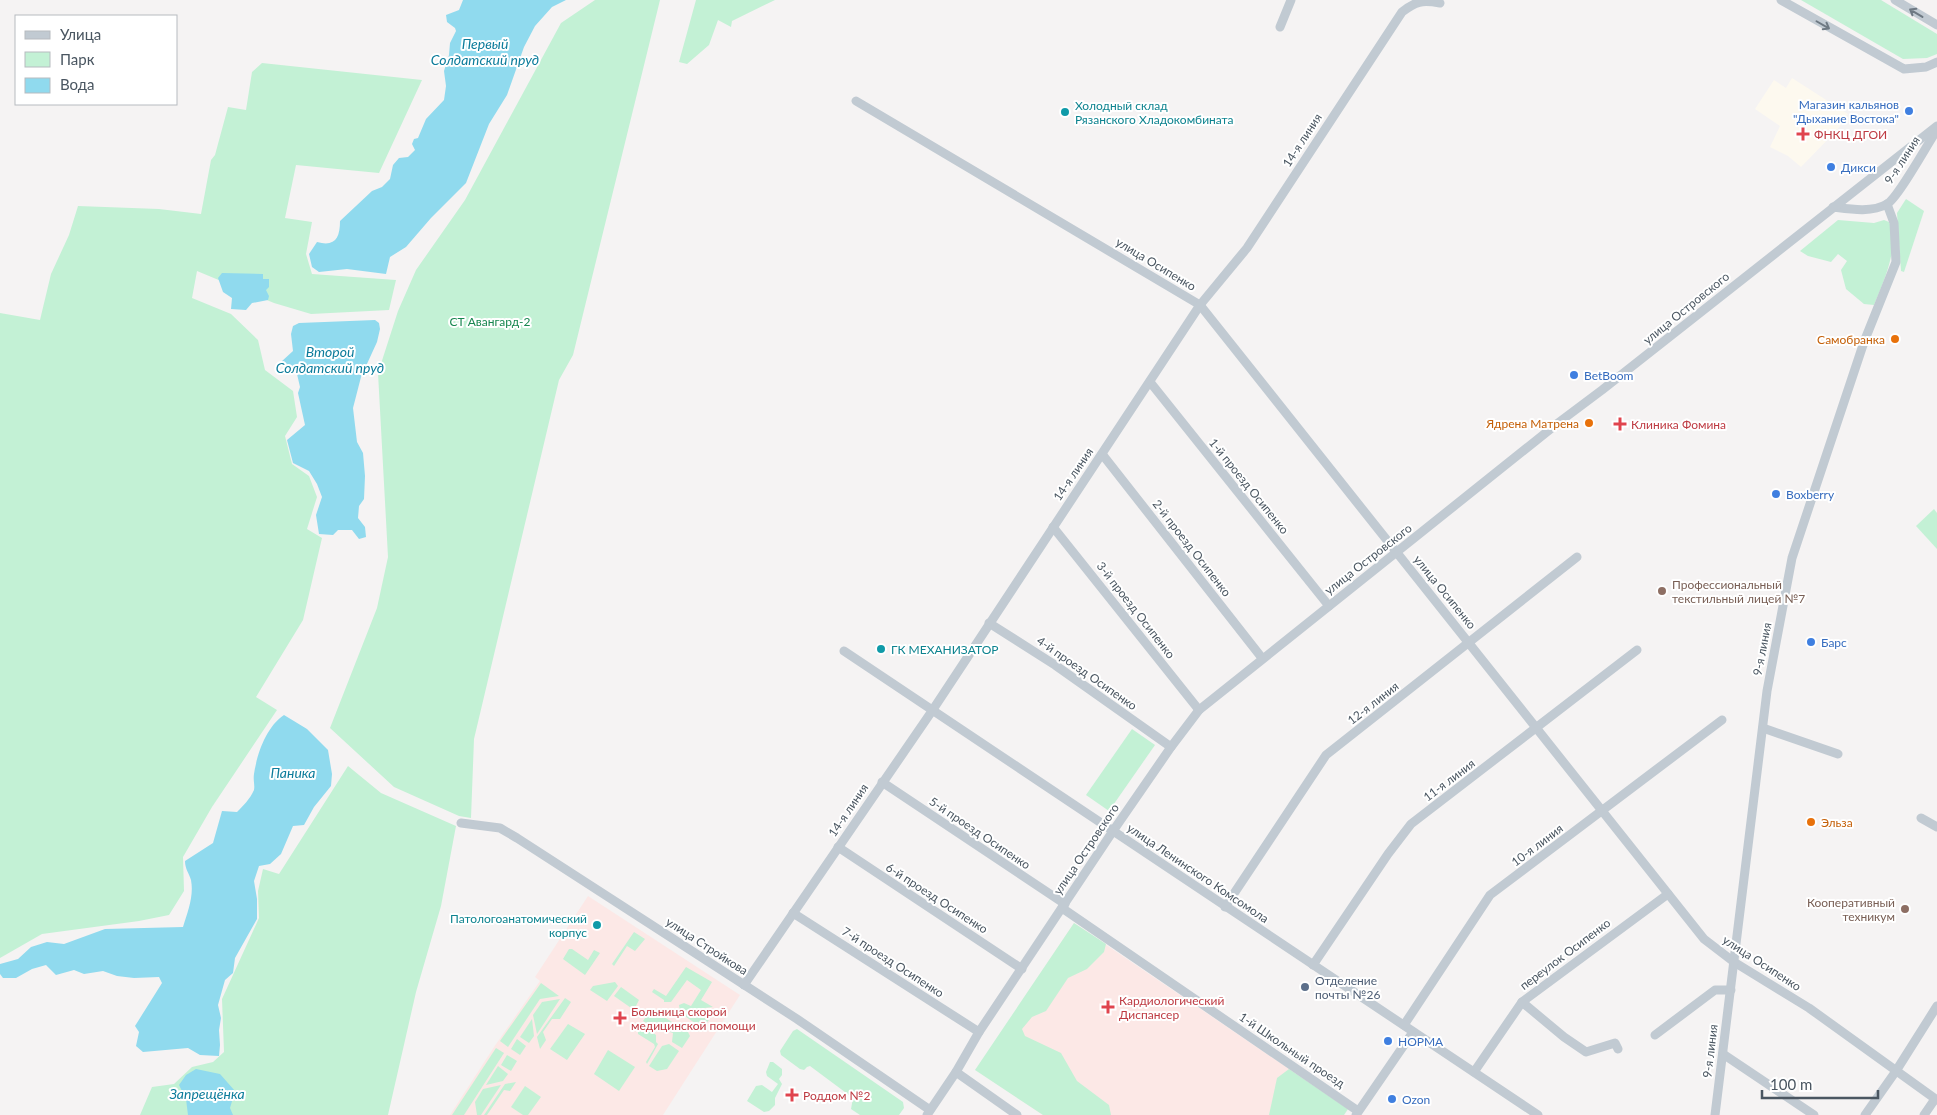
<svg xmlns="http://www.w3.org/2000/svg" width="1937" height="1115" font-family="Lato,sans-serif">
<rect width="100%" height="100%" fill="#f5f3f3"/>
<polygon fill="#fdf9ef" points="1792,78 1848,114 1837,130 1801,167 1788,156 1770,147 1780,126 1755,109 1774,80 1786,88"/>
<g fill="#fce8e6">
<polygon points="588,896 740,995 663,1115 450,1115 494,1047 540,981 535,977"/>
<polygon points="1074,923 1348,1109 1344,1115 1043,1115 976,1070"/>
</g>
<g fill="#c3f1d5">
<polygon points="595,0 660,0 573,355 559,380 474,739 471,818 459,816 394,787 330,728 377,608 388,557 378,373 398,311 416,270 465,200 561,23"/>
<polygon points="696,0 775,0 732,21 731,27 718,20 709,45 687,64 679,62"/>
<polygon points="1801,0 1881,0 1937,34 1937,54 1927,58 1903,59"/>
<polygon points="262,63 422,80 379,173 296,165 285,218 312,222 306,254 312,274 396,280 389,310 311,314 274,303 197,271 192,298 231,314 258,340 265,370 293,391 297,417 285,436 292,464 309,476 317,497 307,529 322,538 303,620 256,697 277,710 212,807 183,857 184,891 169,915 139,921 42,934 0,958 0,313 40,320 51,274 69,235 78,206 159,209 201,214 211,160 215,155 228,107 246,110 252,72"/>
<polygon points="1906,199 1924,211 1904,272 1901,271 1897,213"/>
<path d="M1838 220 1874 223 1884 220 1889 222C1901 244 1883 283 1874 305L1864 304 1846 289 1841 270 1847 261 1838 254 1831 262 1808 256 1800 251Z"/>
<polygon points="1934,509 1937,513 1937,549 1916,526"/>
<polygon points="1132,729 1155,745 1109,811 1086,795"/>
<polygon points="348,766 381,793 456,826 441,906 416,992 388,1115 140,1115 152,1087 174,1084 192,1067 213,1062 224,1052 222,999 259,918 258,891 263,869 279,874"/>
<polygon points="1074,923 1106,944 1104,952 1087,969 1068,978 1046,1011 1032,1017 1022,1029 1025,1036 1061,1053 1077,1081 1109,1105 1111,1115 1043,1115 975,1070"/>
<polygon points="634,932 645,939 635,951 627,946 614,966 612,964"/>
<polygon points="569,949 572,949 588,960 594,950 600,953 585,975 563,959"/>
<polygon points="686,967 712,982 701,1000 713,1007 680,1011 679,1005 684,1003 691,1006 701,990 687,980 671,1002 664,1002 664,1000 652,992 654,989 666,996"/>
<polygon points="615,982 618,986 607,1001 590,990 593,986"/>
<polygon points="541,983 559,996 540,999 508,1047 500,1041"/>
<polygon points="621,987 639,1000 634,1010 614,996"/>
<polygon points="565,998 571,1002 560,1019 552,1019 543,1032 546,1040 540,1049 537,1037"/>
<polygon points="560,999 537,1034 533,1015 542,1002"/>
<polygon points="653,1010 672,1022 667,1030 664,1028 658,1030 643,1021 650,1011"/>
<polygon points="715,1011 706,1024 699,1026 682,1014"/>
<polygon points="532,1019 534,1036 529,1043 520,1037"/>
<polygon points="568,1024 585,1034 567,1060 550,1049"/>
<polygon points="641,1024 656,1035 656,1042 658,1044 647,1064 646,1062 655,1047 654,1044 638,1034 638,1029"/>
<polygon points="675,1024 688,1032 690,1036 682,1048 672,1042 673,1033 670,1032"/>
<polygon points="797,1029 903,1102 904,1108 899,1115 860,1115 851,1109 853,1098 810,1066 807,1067 804,1070 800,1069 781,1055 780,1051 793,1031"/>
<polygon points="517,1039 526,1046 520,1055 511,1049"/>
<polygon points="669,1044 679,1051 667,1069 657,1071 649,1066 662,1046"/>
<polygon points="496,1048 504,1053 464,1115 452,1115"/>
<polygon points="608,1050 635,1067 619,1091 594,1074"/>
<polygon points="507,1055 517,1061 511,1071 501,1065"/>
<polygon points="770,1062 773,1062 782,1069 782,1075 779,1079 782,1084 775,1098 775,1105 769,1111 764,1112 747,1101 756,1086 762,1085 772,1092 778,1084 767,1076 766,1072"/>
<polygon points="498,1066 508,1074 503,1081 486,1085"/>
<polygon points="1289,1069 1348,1109 1344,1115 1269,1115 1277,1078"/>
<polygon points="516,1082 510,1091 504,1090 487,1115 484,1115 505,1084"/>
<polygon points="501,1085 481,1115 477,1115 475,1102 483,1089"/>
<polygon points="525,1086 541,1097 528,1115 523,1115 511,1107"/>
</g>
<g fill="#90daee">
<path d="M463 0H566L552 7 535 26 524 47 507 95 489 124 466 183 431 218 406 247 390 257 386 274 347 269 319 272 312 267 309 254 317 242C335 247 340 238 340 221L372 191 382 187 390 179 393 165 399 158 408 157 415 150 412 144 414 139 418 138 426 119 444 100 446 86 444 71 449 55 450 43 456 31 455 28 447 22 446 15 459 10Z"/>
<polygon points="222,273 263,274 263,279 269,279 269,287 266,290 269,296 268,300 252,303 246,310 231,309 232,298 223,292 218,278"/>
<path d="M375 320 379 323 380 329 377 342 361 377 353 408 357 442 363 453 365 476 364 499 359 506 358 518 365 527 366 537 359 539 352 530H338L333 535 319 534 316 515 322 497 317 484 309 471 293 463 287 440 305 425 298 393 300 387 297 374C288 373 285 370 281 362L293 351 291 334 293 326 299 323Z"/>
<path d="M284 715 307 729 328 750 332 774 331 786 314 807 304 825 293 826 281 854 270 864 259 866 254 881 257 899V919L235 958 233 973 225 980 218 1005 221 1018 219 1030 220 1045 219 1056 200 1055 188 1048 143 1052 136 1046 139 1032 135 1026 162 983 159 977 134 978 117 976 103 971 84 974 74 970 56 975 46 965 32 969 16 978H3L0 974V964L18 959 31 947 47 942 64 944 105 929 183 927C188 911 194 896 191 880 189 873 185 869 185 861L213 843 222 811 237 812C243 806 250 799 254 790 255 785 253 780 254 774 257 754 266 727 284 715Z"/>
<polygon points="196,1069 220,1074 235,1091 230,1108 233,1115 188,1115 186,1099 179,1085 186,1075"/>
</g>
<g fill="none" stroke-linecap="round" stroke-linejoin="round">
<g stroke="#c1cad2" stroke-width="9">
<polyline points="1781,0 1904,69 1926,67 1937,62"/>
<polyline points="1895,0 1937,25"/>
<polyline points="1280,27 1291,0"/>
<polyline points="856,101 1200,305 1704,939 1734,962 1809,1008 1937,1100"/>
<path d="M1833 207C1849 209 1872 213 1887 204 1898 198 1928 143 1937 130"/>
<polyline points="1150,382 1329,606"/>
<polyline points="1102,454 1262,658"/>
<polyline points="1053,527 1199,710"/>
<polyline points="989,623 1055,665 1171,747"/>
<polyline points="844,651 1538,1115"/>
<polyline points="1763,728 1838,754"/>
<polyline points="882,782 1065,904"/>
<polyline points="1921,818 1937,827"/>
<polyline points="461,823 500,828 517,838 797,1019 930,1110"/>
<polyline points="838,847 1022,969"/>
<polyline points="1225,907 1326,755 1577,557"/>
<polyline points="1062,908 1358,1111"/>
<polyline points="793,913 979,1032"/>
<polyline points="1313,965 1388,854 1411,824 1637,650"/>
<path d="M744 985 932 711 1200 305 1247 248 1402 12C1416 1 1422 0 1440 3"/>
<polyline points="1522,1002 1564,1037 1586,1052 1615,1043 1618,1049"/>
<polyline points="1404,1025 1490,895 1722,720"/>
<polyline points="1655,1035 1715,990 1731,990"/>
<polyline points="1723,1054 1814,1115"/>
<polyline points="956,1072 1017,1115"/>
<polyline points="1474,1072 1522,1002 1668,894"/>
<polyline points="927,1115 956,1072 979,1032 1113,831 1171,747 1199,710 1558,423 1602,390 1937,126"/>
<polyline points="1356,1115 1413,1032"/>
<polyline points="1715,1115 1767,691 1792,558 1864,342 1896,262 1894,223 1887,204"/>
<polyline points="1865,1115 1896,1071 1937,1006"/>
<polyline points="1924,1115 1935,1099"/>
</g>
</g>
<defs><path id="oneway-shaft" d="M-6 0H5M1.5-3L5.5 0L1.5 3" fill="none" stroke-width="1.6" stroke-linecap="round" stroke-linejoin="round" transform="scale(1.25)"/></defs>
<g stroke="#6e7983">
<use href="#oneway-shaft" transform="translate(1916 13) rotate(-149)"/>
<use href="#oneway-shaft" transform="translate(1823 25) rotate(30)"/>
</g>
<g fill="#3f7fe0" stroke="#fff" stroke-width="2">
<circle cx="1909" cy="111" r="5"/>
<circle cx="1831" cy="167" r="5"/>
<circle cx="1574" cy="375" r="5"/>
<circle cx="1776" cy="494" r="5"/>
<circle cx="1811" cy="642" r="5"/>
<circle cx="1388" cy="1041" r="5"/>
<circle cx="1392" cy="1099" r="5"/>
</g>
<g fill="#0f9aa8" stroke="#fff" stroke-width="2">
<circle cx="1065" cy="112" r="5"/>
<circle cx="881" cy="649" r="5"/>
<circle cx="597" cy="925" r="5"/>
</g>
<g fill="#e0444e" stroke="#fff" stroke-width="2">
<path d="M1800.5 126.5h5v5h5v5h-5v5h-5v-5h-5v-5h5z"/>
<path d="M1617.5 416.5h5v5h5v5h-5v5h-5v-5h-5v-5h5z"/>
<path d="M1105.5 999.5h5v5h5v5h-5v5h-5v-5h-5v-5h5z"/>
<path d="M617.5 1010.5h5v5h5v5h-5v5h-5v-5h-5v-5h5z"/>
<path d="M789.5 1087.5h5v5h5v5h-5v5h-5v-5h-5v-5h5z"/>
</g>
<g fill="#e8710a" stroke="#fff" stroke-width="2">
<circle cx="1895" cy="339" r="5"/>
<circle cx="1589" cy="423" r="5"/>
<circle cx="1811" cy="822" r="5"/>
</g>
<g fill="#8d6e63" stroke="#fff" stroke-width="2">
<circle cx="1662" cy="591" r="5"/>
<circle cx="1905" cy="909" r="5"/>
</g>
<circle fill="#5c6f8a" stroke="#fff" stroke-width="2" cx="1305" cy="987" r="5"/>
<g text-anchor="middle" dominant-baseline="central" stroke-width="4" stroke-linejoin="round" paint-order="stroke">
<g font-size="12" fill="#366cbe" stroke="#fff" text-anchor="start">
<text x="1899" y="104" text-anchor="end">Магазин кальянов<tspan x="1899" dy="14">"Дыхание Востока"</tspan></text>
<text x="1841" y="167">Дикси</text>
<text x="1584" y="375">BetBoom</text>
<text x="1786" y="494">Boxberry</text>
<text x="1821" y="642">Барс</text>
<text x="1398" y="1041">НОРМА</text>
<text x="1402" y="1099">Ozon</text>
</g>
<g font-size="12" fill="#0d838f" stroke="#fff" text-anchor="start">
<text x="1075" y="105">Холодный склад<tspan x="1075" dy="14">Рязанского Хладокомбината</tspan></text>
<text x="891" y="649">ГК МЕХАНИЗАТОР</text>
<text x="587" y="918" text-anchor="end">Патологоанатомический<tspan x="587" dy="14">корпус</tspan></text>
</g>
<g font-size="12" fill="#be3a42" stroke="#fff" text-anchor="start">
<text x="1814" y="134">ФНКЦ ДГОИ</text>
<text x="1631" y="424">Клиника Фомина</text>
<text x="1119" y="1000">Кардиологический<tspan x="1119" dy="14">Диспансер</tspan></text>
<text x="631" y="1011">Больница скорой<tspan x="631" dy="14">медицинской помощи</tspan></text>
<text x="803" y="1095">Роддом №2</text>
</g>
<g font-size="12" fill="#4a5661" stroke="#fff">
<text transform="translate(1302 140) rotate(-57)">14-я линия</text>
<text transform="translate(1902 160) rotate(-57)">9-я линия</text>
<text transform="translate(1156 264) rotate(31)">улица Осипенко</text>
<text transform="translate(1686 308) rotate(-39)">улица Островского</text>
<text transform="translate(1073 474) rotate(-56)">14-я линия</text>
<text transform="translate(1249 486) rotate(51)">1-й проезд Осипенко</text>
<text transform="translate(1192 548) rotate(52)">2-й проезд Осипенко</text>
<text transform="translate(1368 559) rotate(-38)">улица Островского</text>
<text transform="translate(1445 592) rotate(51)">улица Осипенко</text>
<text transform="translate(1136 610) rotate(52)">3-й проезд Осипенко</text>
<text transform="translate(1762 649) rotate(-79)">9-я линия</text>
<text transform="translate(1087 673) rotate(35)">4-й проезд Осипенко</text>
<text transform="translate(1373 703) rotate(-38)">12-я линия</text>
<text transform="translate(1449 780) rotate(-37)">11-я линия</text>
<text transform="translate(848 810) rotate(-56)">14-я линия</text>
<text transform="translate(980 833) rotate(34)">5-й проезд Осипенко</text>
<text transform="translate(1537 845) rotate(-37)">10-я линия</text>
<text transform="translate(1086 849) rotate(-56)">улица Островского</text>
<text transform="translate(1198 873) rotate(34)">улица Ленинского Комсомола</text>
<text transform="translate(937 898) rotate(33)">6-й проезд Осипенко</text>
<text transform="translate(707 946) rotate(33)">улица Стройкова</text>
<text transform="translate(1565 954) rotate(-37)">переулок Осипенко</text>
<text transform="translate(893 962) rotate(33)">7-й проезд Осипенко</text>
<text transform="translate(1762 963) rotate(33)">улица Осипенко</text>
<text transform="translate(1292 1050) rotate(34)">1-й Школьный проезд</text>
<text transform="translate(1710 1051) rotate(-83)">9-я линия</text>
</g>
<g font-size="12" fill="#17864f" stroke="#fff">
<text x="490" y="321">СТ Авангард-2</text>
</g>
<g font-size="12" fill="#c56008" stroke="#fff" text-anchor="end">
<text x="1885" y="339">Самобранка</text>
<text x="1579" y="423">Ядрена Матрена</text>
<text x="1821" y="822" text-anchor="start">Эльза</text>
</g>
<g font-size="12" fill="#785e54" stroke="#fff" text-anchor="start">
<text x="1672" y="584">Профессиональный<tspan x="1672" dy="14">текстильный лицей №7</tspan></text>
<text x="1895" y="902" text-anchor="end">Кооперативный<tspan x="1895" dy="14">техникум</tspan></text>
</g>
<g font-size="12" fill="#4e5e75" stroke="#fff" text-anchor="start">
<text x="1315" y="980">Отделение<tspan x="1315" dy="14">почты №26</tspan></text>
</g>
<g font-size="14" font-style="italic" fill="#0c7c9b" stroke="#fff">
<text x="485" y="43">Первый<tspan x="485" dy="16">Солдатский пруд</tspan></text>
<text x="330" y="351">Второй<tspan x="330" dy="16">Солдатский пруд</tspan></text>
<text x="293" y="772">Паника</text>
<text x="207" y="1093">Запрещёнка</text>
</g>
</g>
<rect x="15" y="15" width="162" height="90" fill="#ffffff" stroke="#b7bbc0"/>
<rect x="25" y="31" width="25" height="8" fill="#c1cad2" stroke="#b7bbc0"/>
<text x="60" y="40" font-size="15" fill="#4a5661">Улица</text>
<rect x="25" y="52" width="25" height="15" fill="#c3f1d5" stroke="#b7bbc0"/>
<text x="60" y="65" font-size="15" fill="#4a5661">Парк</text>
<rect x="25" y="78" width="25" height="15" fill="#90daee" stroke="#b7bbc0"/>
<text x="60" y="90" font-size="15" fill="#4a5661">Вода</text>
<path d="M1762 1090v8h116v-8" fill="none" stroke="#4a5661" stroke-width="2.5"/>
<text x="1770" y="1090" font-size="15" fill="#4a5661" stroke="#ffffff" stroke-width="4" paint-order="stroke">100 m</text>
</svg>
